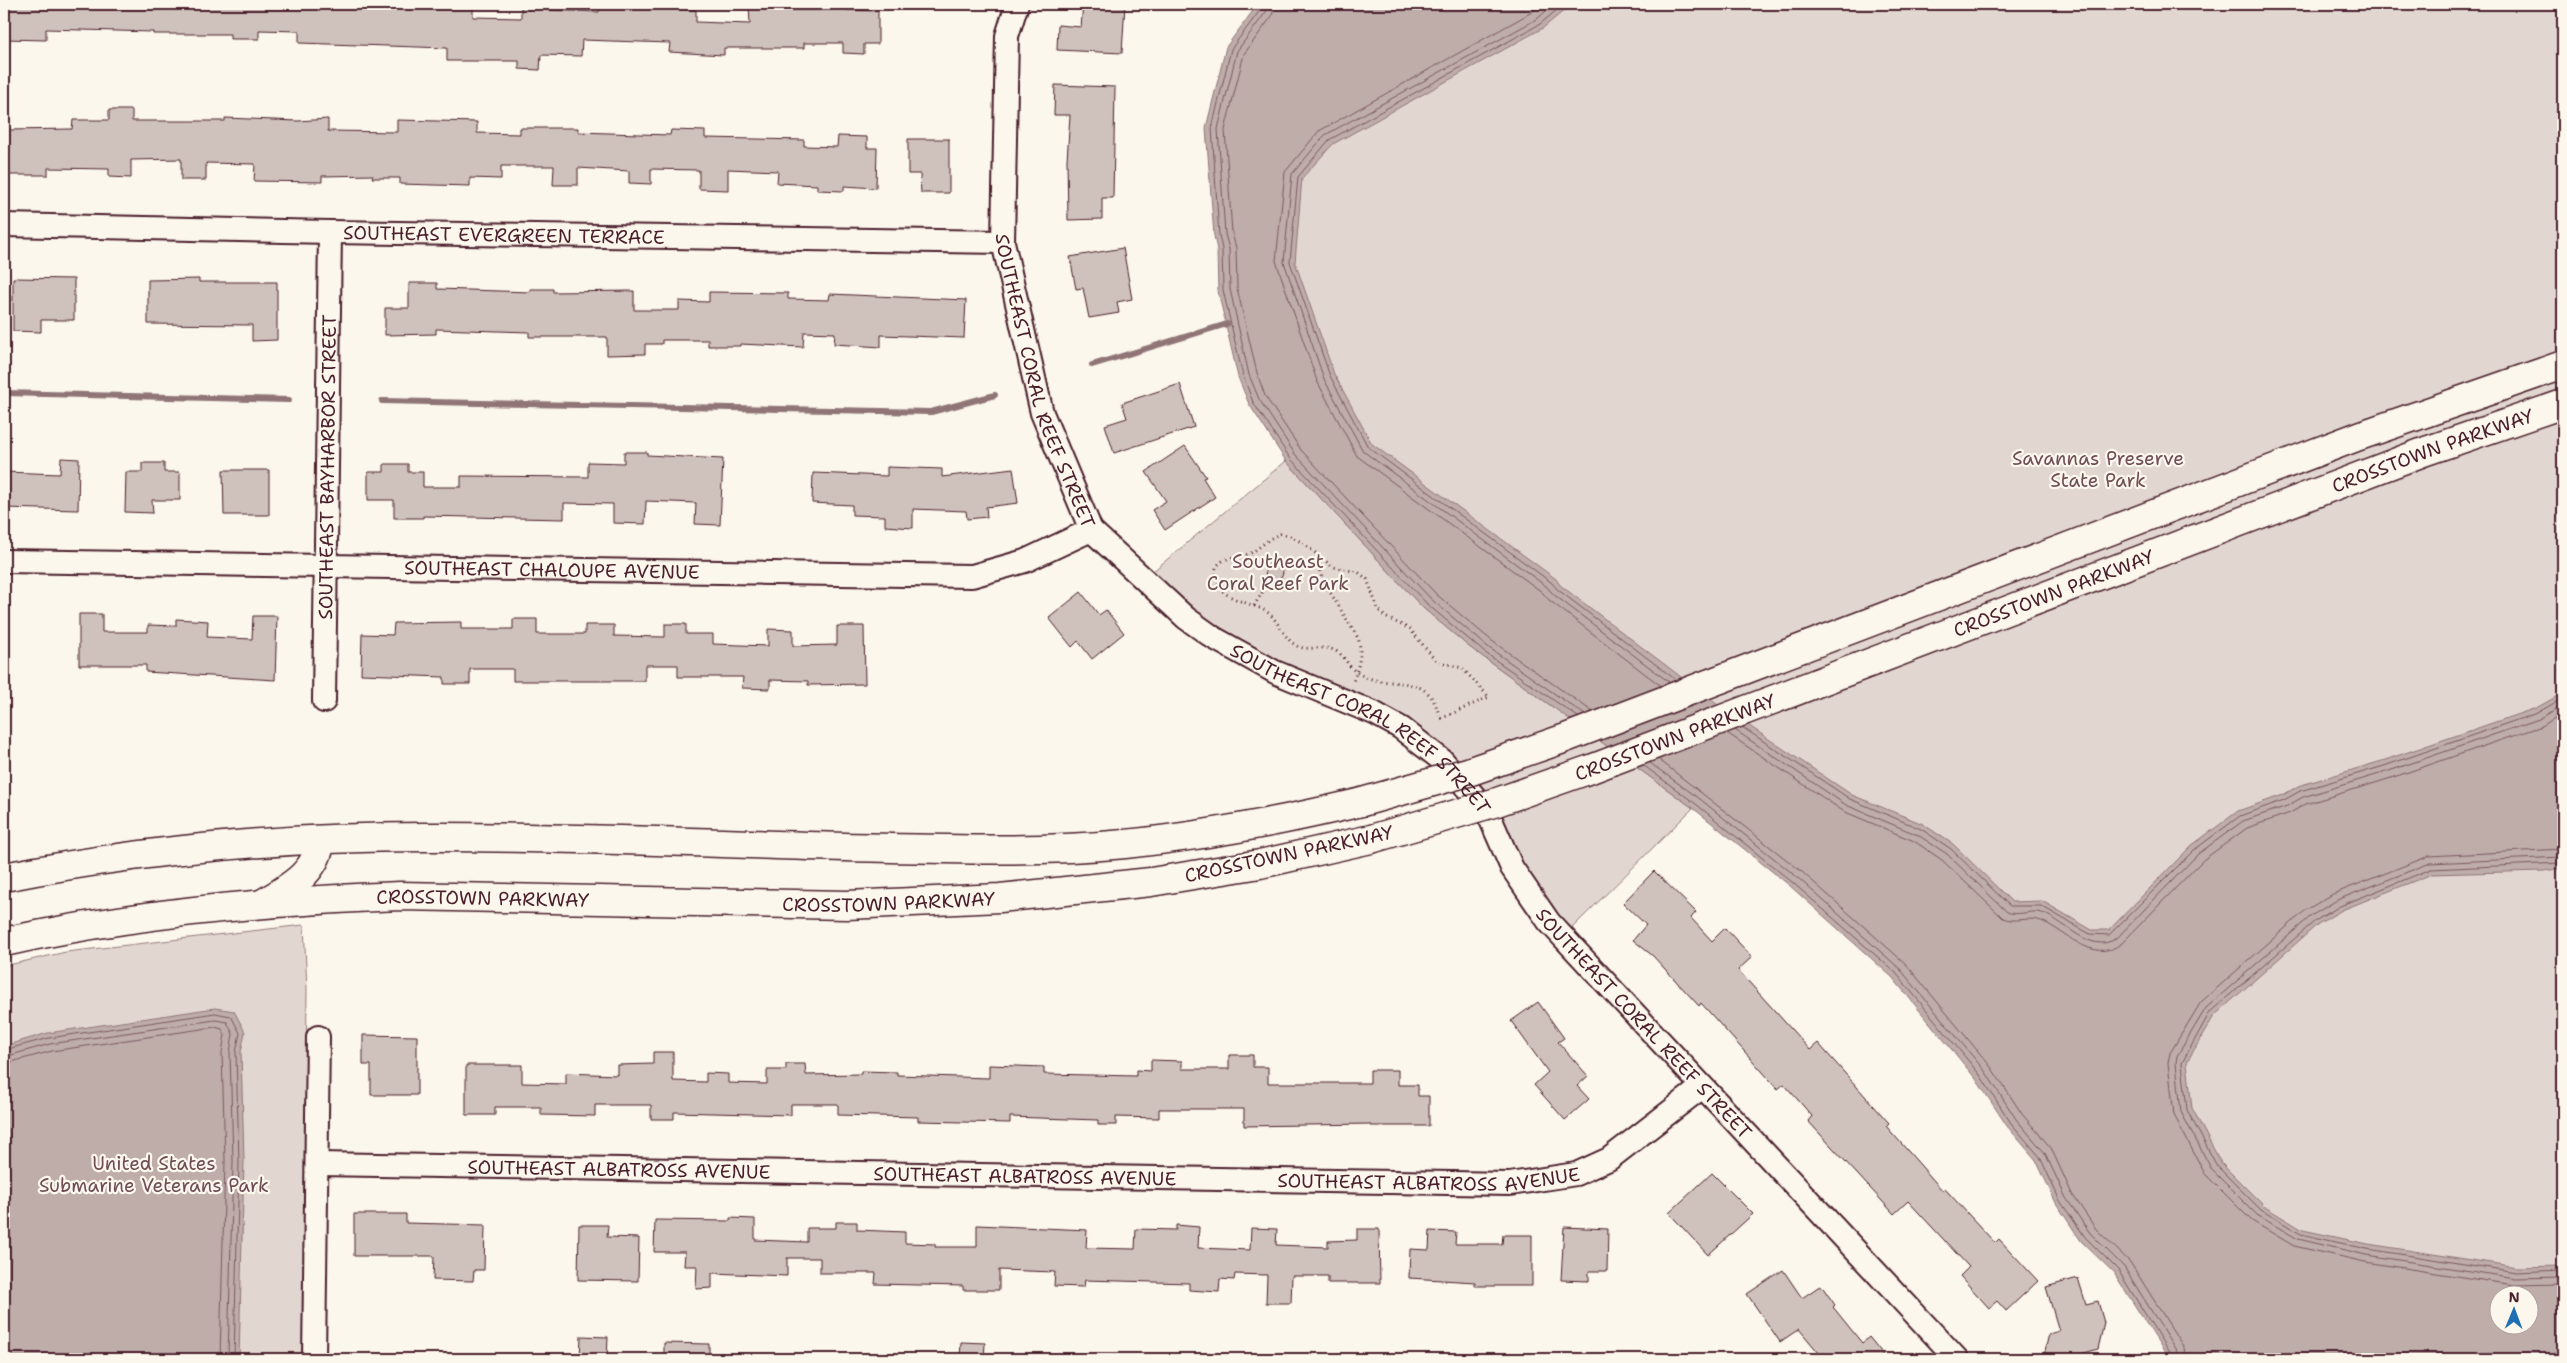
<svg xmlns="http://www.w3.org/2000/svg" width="2567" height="1363" font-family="'Shantell Sans',sans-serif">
<rect width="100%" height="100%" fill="#fbf7ec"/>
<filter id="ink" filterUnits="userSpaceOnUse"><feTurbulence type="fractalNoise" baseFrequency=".02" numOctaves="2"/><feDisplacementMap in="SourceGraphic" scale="10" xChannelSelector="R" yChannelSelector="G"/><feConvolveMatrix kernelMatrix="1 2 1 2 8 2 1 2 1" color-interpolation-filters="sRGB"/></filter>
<g filter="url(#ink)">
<g fill="#e2d7d0" stroke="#967b7e" fill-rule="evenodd">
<path d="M1396 4H2563V1359L2264 1342 1279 374 1256 197ZM2500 1296H2530V1326H2500Z"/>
<polygon points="1286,461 1423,608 1468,646 1693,808 1569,931 1548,910 1472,784 1294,670 1247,648 1176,596 1152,572"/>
<polygon points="304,925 307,989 303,1359 4,1359 4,966 66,952"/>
</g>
<g fill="#bfadaa" stroke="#907477" fill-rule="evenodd">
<path d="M1258 4H1572L1543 28 1333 144 1302 178 1295 262 1334 374 1372 444 1556 579 1560 585 1718 705 1852 795 1923 824 1954 845 2012 902 2042 901 2092 930H2109L2191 846 2238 811 2283 795 2298 786 2382 761 2536 708 2563 693V868L2544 871 2432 874 2342 910 2318 924 2214 1016 2187 1062 2192 1108 2221 1163 2265 1207 2303 1230 2368 1244 2517 1267 2563 1266V1359H2169L2114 1273 2081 1241 2056 1203 2036 1160 2007 1126 1976 1079 1892 977 1789 885 1693 808 1468 646 1423 608 1286 461 1249 404 1238 377 1218 291 1217 250 1214 236 1206 128 1226 47ZM2500 1296H2530V1326H2500Z"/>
<polygon points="215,1008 234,1011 245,1032 241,1052 244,1160 239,1359 4,1359 4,1046 48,1033"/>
</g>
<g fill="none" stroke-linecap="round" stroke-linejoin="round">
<g stroke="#79585e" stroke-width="1">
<polyline points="1261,4 1261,9 1231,49 1212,128 1219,235 1222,249 1223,290 1243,376 1253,402 1290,458 1427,604 1484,652 1578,717"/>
<polyline points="1268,4 1266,12 1237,51 1218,129 1225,234 1229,249 1230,289 1249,375 1259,399 1295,454 1431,599 1488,647 1585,715"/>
<polyline points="1275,4 1272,16 1244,54 1225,130 1232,233 1236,248 1237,288 1257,373 1265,396 1301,450 1436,594 1492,641 1593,712"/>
<polyline points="1543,4 1532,12 1319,131 1285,172 1276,261 1317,381 1357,456 1542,592 1549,600 1661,686"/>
<polyline points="1554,4 1537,19 1325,135 1292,174 1284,262 1324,379 1363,451 1547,587 1553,594 1669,682"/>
<polyline points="1564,4 1540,24 1329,140 1298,177 1290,262 1330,376 1368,447 1552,583 1557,589 1676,680"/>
<polyline points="1742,727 1850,799 1921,829 1951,849 2010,906 2041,906 2090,934 2109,935 2194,850 2240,816 2284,800 2300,791 2384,766 2537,713 2563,698"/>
<path d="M1735 730 1846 805 1918 835 1947 854 2007 912C2017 916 2028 911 2038 912 2062 916 2089 957 2117 938L2198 854 2243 821 2287 806 2303 797 2386 772 2539 719 2563 705"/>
<path d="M1727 733 1843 811 1914 841 1942 860 2003 918C2015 923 2026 917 2038 920 2062 926 2092 967 2122 943L2203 860 2247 828 2290 813 2306 804 2388 779 2542 726 2563 713"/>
<polyline points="1658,759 1801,871 1906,964 1991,1067 2022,1114 2051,1148 2072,1194 2096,1229 2130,1262 2184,1348 2186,1359"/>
<polyline points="1650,763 1700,799 1797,877 1900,969 1985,1071 2016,1119 2045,1153 2066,1198 2090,1233 2124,1267 2177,1352 2179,1359"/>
<polyline points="1643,765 1696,804 1792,882 1896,973 1980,1075 2011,1123 2040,1157 2060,1201 2085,1237 2118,1270 2173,1359"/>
<polyline points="2563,849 2429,856 2333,894 2306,910 2201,1002 2170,1053 2168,1063 2174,1115 2205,1174 2252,1221 2294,1246 2365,1262 2514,1285 2563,1284"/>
<polyline points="2563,857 2430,863 2337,900 2311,916 2206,1008 2177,1056 2176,1063 2181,1112 2212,1170 2257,1215 2298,1239 2366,1255 2515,1278 2563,1277"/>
<polyline points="2563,863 2431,869 2340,906 2315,921 2210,1012 2182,1063 2187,1110 2217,1166 2261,1210 2301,1234 2367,1249 2516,1272 2563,1270"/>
<polyline points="4,1050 49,1038 215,1013 231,1016 240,1033 236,1052 239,1161 234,1359"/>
<polyline points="4,1057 50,1044 215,1020 227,1022 233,1034 230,1052 233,1161 228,1359"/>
<polyline points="4,1064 52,1051 215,1027 222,1029 225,1035 222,1052 225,1161 220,1359"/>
</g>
<g stroke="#907477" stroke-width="6">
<polyline points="1092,365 1227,324"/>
<polyline points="4,393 289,400"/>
<polyline points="382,401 931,412 995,395"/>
</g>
</g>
<g fill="#cfc2bc" stroke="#4a1f2b">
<polygon points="4,4 357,4 356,6 399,8 399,4 473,4 473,17 521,18 521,4 546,4 546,10 599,12 600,4 655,4 655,8 696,10 696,22 750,24 749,4 775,4 775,10 822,10 822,4 846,4 846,10 878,11 878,44 864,44 864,54 843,53 843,43 804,43 804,48 724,48 724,55 669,52 670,43 582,40 581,56 541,55 540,70 519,69 519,61 447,61 447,48 299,43 299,31 259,30 259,39 230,39 230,34 153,34 153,32 46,29 46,40 4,39"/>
<polygon points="1083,4 1125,4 1122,53 1057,50 1058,25 1081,27"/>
<polygon points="1055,85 1115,87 1113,198 1102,198 1102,219 1068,220 1067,160 1070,115 1054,115"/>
<polygon points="109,110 132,110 132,121 225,121 225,118 298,121 328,119 328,131 397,132 397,120 477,122 477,133 520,134 520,128 578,128 578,132 670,135 671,130 705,131 705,138 804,140 804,146 837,147 838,136 867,137 867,148 877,148 876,188 844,186 844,191 817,190 817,185 777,183 778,171 728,169 728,190 699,189 699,170 651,169 651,184 629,183 629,171 578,168 578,185 553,185 554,166 501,166 501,179 470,178 470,186 400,184 400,178 372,178 373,175 322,176 322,182 254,181 255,164 206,163 206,180 181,180 181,159 131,160 131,178 109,177 109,169 48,168 48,175 7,175 7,130 72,129 73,120 109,120"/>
<polygon points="908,139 949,139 949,193 921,193 920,174 908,174"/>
<polygon points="1123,248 1132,299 1117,302 1119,313 1089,318 1083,288 1076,289 1070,257"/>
<polygon points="13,278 74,279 74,320 41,320 41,332 13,331"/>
<polygon points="199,279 199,282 277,282 277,340 252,341 252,325 148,324 148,280"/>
<polygon points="409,283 437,283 437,289 530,292 530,289 553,289 553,292 634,291 634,310 679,310 679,301 709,302 709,292 788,293 788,299 829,300 830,294 966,300 964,338 881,335 881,347 834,344 835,333 804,332 803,347 740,344 740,346 708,346 708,340 662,340 662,344 645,344 645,354 607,355 607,337 529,337 529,332 436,329 436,334 385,335 385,308 409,308"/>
<polygon points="1180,384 1194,427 1114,453 1105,425 1127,418 1122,403"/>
<polygon points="1185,446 1206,477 1203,478 1215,497 1165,530 1152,510 1166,501 1146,472"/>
<polygon points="624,452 647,452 647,455 723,459 720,525 695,524 696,503 646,501 645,524 613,523 613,504 564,503 564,519 423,516 423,518 394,518 394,500 368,500 368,472 384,472 384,464 408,464 408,472 423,472 423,487 461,487 461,476 588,477 588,462 624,463"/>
<polygon points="61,458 79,459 78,510 4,508 4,472 60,474"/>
<polygon points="142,463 164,463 164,472 180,472 180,500 152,500 153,513 125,512 126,472 142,472"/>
<polygon points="887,467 942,469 942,477 1013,468 1018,503 986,507 987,517 967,519 966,511 913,509 913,528 885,526 885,516 852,515 852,505 812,503 813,473 887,476"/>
<polygon points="223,470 269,470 269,515 224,515"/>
<circle cx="1274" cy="572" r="9"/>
<polygon points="1081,592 1099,615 1106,610 1124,633 1092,659 1078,641 1072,647 1049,618"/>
<polygon points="79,614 102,614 102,632 148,632 148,625 176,626 176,619 208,621 207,637 252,639 253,616 277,616 275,680 146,672 146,665 79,665"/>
<polygon points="513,619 537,619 537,634 585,634 585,625 614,625 614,636 665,637 665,624 686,624 686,634 713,634 713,644 768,646 768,629 793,630 793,646 837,645 837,626 864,626 865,684 808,685 808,681 770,680 770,689 742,688 743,677 678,677 678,665 645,665 645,681 513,681 513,669 470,669 470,684 444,684 444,677 361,674 362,634 393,635 394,623 461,622 461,629 513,629"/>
<polygon points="1654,871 1696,912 1691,918 1712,941 1725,928 1752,957 1738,970 1810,1050 1818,1043 1889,1123 1886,1126 1943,1191 1945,1189 1995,1243 1999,1239 2038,1281 2006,1311 1997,1301 1989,1308 1960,1276 1969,1267 1908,1201 1894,1214 1808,1121 1812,1116 1784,1084 1778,1089 1701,1003 1699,1006 1653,956 1633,940 1646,925 1623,903"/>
<polygon points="1538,1002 1564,1038 1558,1042 1588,1076 1577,1086 1589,1099 1565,1120 1534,1085 1548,1072 1511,1021"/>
<polygon points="363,1035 417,1036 417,1095 371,1095 371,1065 363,1065"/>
<polygon points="653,1052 673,1052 673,1081 706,1082 706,1073 728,1074 728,1083 767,1084 767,1070 786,1070 786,1064 805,1064 806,1075 861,1074 861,1071 897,1072 897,1075 989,1078 989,1065 1044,1067 1044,1074 1136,1076 1136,1070 1151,1071 1151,1060 1182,1061 1182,1069 1229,1069 1229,1055 1253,1055 1253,1067 1268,1067 1268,1083 1370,1083 1370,1070 1398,1070 1398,1085 1418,1085 1418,1096 1429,1096 1429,1126 1370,1126 1370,1124 1244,1126 1244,1109 1159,1109 1159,1118 1116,1117 1116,1125 1098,1125 1098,1120 1010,1117 1010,1123 918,1121 918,1117 838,1115 838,1104 791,1104 791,1115 674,1112 674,1119 651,1119 651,1105 595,1105 595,1116 541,1115 541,1107 495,1107 495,1115 466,1115 466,1065 522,1065 522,1083 566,1084 566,1073 617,1075 617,1065 653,1064"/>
<polygon points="1712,1173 1753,1214 1708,1255 1669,1213"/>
<polygon points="354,1214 406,1214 406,1223 485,1225 484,1270 474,1270 473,1281 433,1280 434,1256 354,1256"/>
<polygon points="730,1218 755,1219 755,1240 807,1242 807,1228 836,1228 836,1222 857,1222 857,1230 905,1232 905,1243 935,1244 935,1247 977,1247 977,1225 1087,1230 1086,1248 1135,1249 1136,1229 1176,1230 1176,1225 1199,1227 1198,1248 1250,1250 1251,1228 1277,1229 1276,1245 1328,1247 1328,1241 1357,1240 1357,1229 1379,1229 1380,1283 1328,1283 1328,1276 1292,1276 1291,1303 1266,1303 1267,1275 1235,1274 1234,1280 1220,1279 1219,1292 1189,1290 1189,1283 1085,1280 1084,1287 1054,1286 1055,1272 999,1270 999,1290 963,1290 963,1286 875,1284 876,1273 820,1273 820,1258 787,1258 787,1276 712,1273 712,1288 696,1289 697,1266 684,1266 685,1252 654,1252 655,1220 730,1221"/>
<polygon points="579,1225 608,1225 607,1237 639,1238 638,1281 578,1280"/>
<polygon points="1564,1227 1608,1229 1607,1271 1589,1271 1589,1281 1561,1280"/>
<polygon points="1430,1231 1456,1232 1455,1244 1502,1244 1503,1235 1532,1235 1532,1286 1475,1286 1475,1282 1409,1278 1410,1249 1429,1250"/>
<polygon points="1783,1270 1802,1298 1821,1285 1835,1305 1833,1307 1862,1343 1869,1337 1887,1359 1824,1359 1799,1329 1780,1342 1747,1294"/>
<polygon points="2078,1278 2086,1304 2098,1301 2104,1323 2098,1349 2074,1356 2074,1359 2043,1359 2049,1334 2059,1331 2046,1287"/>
<polygon points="581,1336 608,1337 607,1359 580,1359"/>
<polygon points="961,1342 985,1343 984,1359 960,1359"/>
<polygon points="664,1343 709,1344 709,1359 664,1359"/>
</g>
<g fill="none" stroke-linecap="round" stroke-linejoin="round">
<g stroke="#4a1f2b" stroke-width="26">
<g id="minor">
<path id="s1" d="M1017 4 1007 36 1003 242 1042 413 1091 530 1186 618 1214 638 1275 672 1374 713 1401 728 1443 761 1482 805 1491 820 1512 868 1549 922 1957 1359"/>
<path id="s2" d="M4 225 330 232 1003 242"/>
<path id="s3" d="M4 561 972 576 1025 561 1091 530"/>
<path id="s4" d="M324 701 330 232"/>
<path id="s5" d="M317 1164 1510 1184 1576 1174 1609 1159 1702 1087"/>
<polyline points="314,1359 318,1037"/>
</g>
</g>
<g stroke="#4a1f2b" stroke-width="31">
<g id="major">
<path d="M4 877C148 849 293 836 440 837 575 837 710 843 845 847 938 849 1032 853 1125 844 1206 836 1283 821 1362 802"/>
<path d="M265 902C291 886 316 873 321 840"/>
<path id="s6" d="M4 942C134 913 267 901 400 896L847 905 1000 898 1151 882 1260 864 1371 839"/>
</g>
</g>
<g stroke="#4a1f2b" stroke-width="3" stroke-dasharray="1 4" stroke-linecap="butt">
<path d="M1280 534 1290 536 1303 543 1333 567 1358 572 1367 579 1378 609 1385 617 1410 629 1436 661 1462 668 1489 697 1440 719C1429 666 1389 693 1358 673 1347 667 1345 653 1331 649 1320 646 1307 651 1297 646 1282 638 1279 618 1264 610 1249 602 1218 599 1216 578 1215 573 1215 567 1219 564 1226 556 1242 557 1251 553 1261 547 1268 538 1280 534Z"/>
<path d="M1322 561 1320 571 1322 579 1358 638C1363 654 1358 667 1353 682"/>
<polyline points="1254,606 1270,580"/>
</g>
<use href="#minor" stroke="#fbf7ec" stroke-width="22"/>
<use href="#major" stroke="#fbf7ec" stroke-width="28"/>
<g stroke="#4a1f2b" stroke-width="31" stroke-linecap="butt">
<g id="major-bridge">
<polyline points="1362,802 1468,772 1563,739 2359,436 2563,365"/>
<path id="s7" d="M1371 839 1497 802 1591 769 2426 451 2563 404"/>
</g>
</g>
<use href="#major-bridge" stroke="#fbf7ec" stroke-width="28"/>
</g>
</g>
<g text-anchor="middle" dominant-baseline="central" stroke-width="4.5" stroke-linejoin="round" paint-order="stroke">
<g font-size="19" fill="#4a1f2b" stroke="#fbf7ec">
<text stroke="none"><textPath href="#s2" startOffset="500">SOUTHEAST EVERGREEN TERRACE</textPath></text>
<text stroke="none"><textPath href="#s1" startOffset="385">SOUTHEAST CORAL REEF STREET</textPath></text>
<text stroke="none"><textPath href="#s7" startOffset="1131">CROSSTOWN PARKWAY</textPath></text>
<text stroke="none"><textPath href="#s4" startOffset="234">SOUTHEAST BAYHARBOR STREET</textPath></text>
<text stroke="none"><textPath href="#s3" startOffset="548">SOUTHEAST CHALOUPE AVENUE</textPath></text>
<text stroke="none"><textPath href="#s7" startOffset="726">CROSSTOWN PARKWAY</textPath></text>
<text stroke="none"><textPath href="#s1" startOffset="880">SOUTHEAST CORAL REEF STREET</textPath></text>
<text stroke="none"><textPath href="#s7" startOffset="321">CROSSTOWN PARKWAY</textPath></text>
<text transform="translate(1289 854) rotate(-12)">CROSSTOWN PARKWAY</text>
<text stroke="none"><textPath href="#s6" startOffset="482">CROSSTOWN PARKWAY</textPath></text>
<text stroke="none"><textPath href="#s6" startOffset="888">CROSSTOWN PARKWAY</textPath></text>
<text stroke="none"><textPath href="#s1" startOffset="1300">SOUTHEAST CORAL REEF STREET</textPath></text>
<text stroke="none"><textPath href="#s5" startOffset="302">SOUTHEAST ALBATROSS AVENUE</textPath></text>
<text stroke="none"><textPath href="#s5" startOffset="1112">SOUTHEAST ALBATROSS AVENUE</textPath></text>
<text stroke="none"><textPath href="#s5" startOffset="708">SOUTHEAST ALBATROSS AVENUE</textPath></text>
</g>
<g font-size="19" fill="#704d54" stroke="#fbf7ec">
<text x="2098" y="458">Savannas Preserve<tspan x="2098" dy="22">State Park</tspan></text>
<text x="1278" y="561">Southeast<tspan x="1278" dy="22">Coral Reef Park</tspan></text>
<text x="154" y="1163">United States<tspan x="154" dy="22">Submarine Veterans Park</tspan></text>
</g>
</g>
<rect width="2567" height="1363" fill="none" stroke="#fbf7ec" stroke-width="20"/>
<rect x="10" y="10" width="2547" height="1343" fill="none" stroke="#4a1f2b" stroke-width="2" filter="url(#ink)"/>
<g transform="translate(2514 1310) rotate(1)"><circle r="24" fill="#fbf7ec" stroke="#b4a19f"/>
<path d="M0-4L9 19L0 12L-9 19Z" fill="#1f6fb2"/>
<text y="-8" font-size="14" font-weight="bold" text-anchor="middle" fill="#4a1f2b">N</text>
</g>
</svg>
